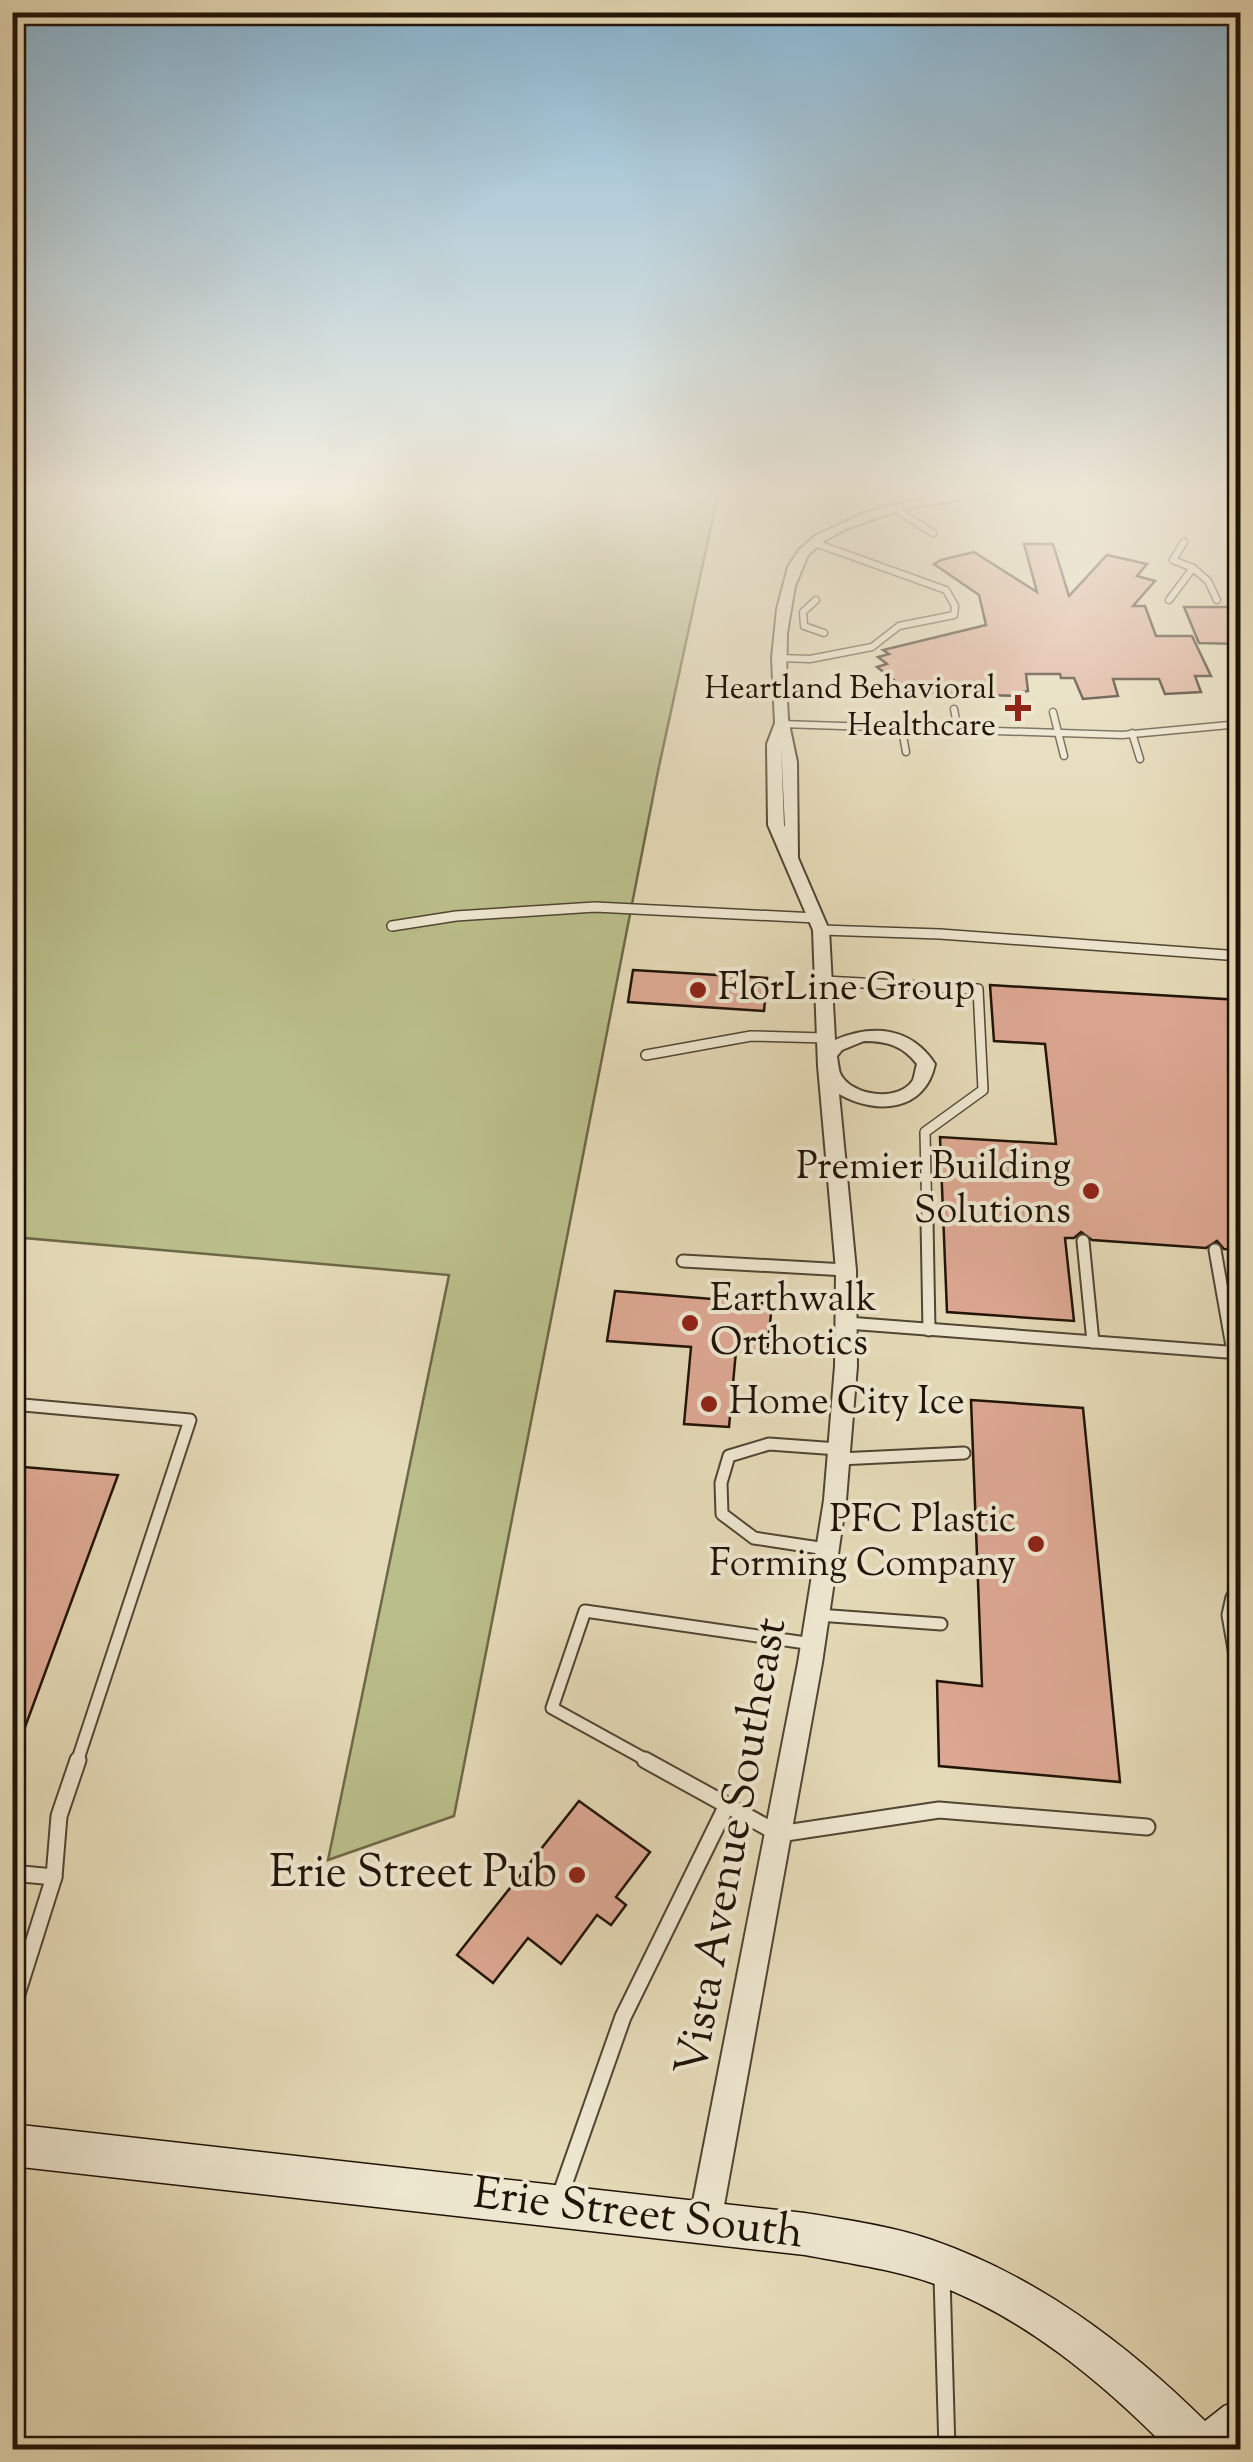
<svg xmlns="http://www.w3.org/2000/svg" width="1253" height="2462" font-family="'Sorts Mill Goudy',serif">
<rect width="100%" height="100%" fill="#e5dab7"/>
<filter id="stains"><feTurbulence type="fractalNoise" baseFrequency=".002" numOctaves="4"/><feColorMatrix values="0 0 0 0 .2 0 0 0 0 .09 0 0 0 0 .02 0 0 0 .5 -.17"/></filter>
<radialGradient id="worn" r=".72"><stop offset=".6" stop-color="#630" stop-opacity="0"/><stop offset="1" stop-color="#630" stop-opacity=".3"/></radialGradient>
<polygon fill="#babe8a" stroke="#6d6848" stroke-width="2.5" points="12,490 730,490 717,499 658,771 454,1816 328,1860 449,1275 13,1237"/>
<g fill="#dda893" stroke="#201307" stroke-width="2.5">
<polygon points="1024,544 1053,544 1069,596 1107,555 1147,564 1137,576 1155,581 1133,606 1145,606 1156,636 1192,636 1211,676 1195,676 1201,692 1165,694 1159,679 1113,679 1118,696 1083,699 1074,678 1061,678 1060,674 1026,674 1028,691 1018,693 1019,696 931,693 917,682 903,687 877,667 887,664 878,657 889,654 883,650 986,625 979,595 934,564 941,560 974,552 1037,592"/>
<polygon points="1184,607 1240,607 1240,644 1199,643"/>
<polygon points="633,970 767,978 764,1011 628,1002"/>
<polygon points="990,985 1240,1000 1240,1250 1224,1249 1217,1241 1206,1248 1092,1240 1081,1232 1074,1238 1065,1238 1074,1321 947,1312 940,1137 1056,1144 1045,1044 994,1041"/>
<polygon points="615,1291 772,1304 767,1353 736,1351 729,1427 684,1424 691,1347 607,1341"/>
<polygon points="971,1400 1083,1408 1120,1782 939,1766 937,1681 982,1686"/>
<polygon points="12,1466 118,1475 14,1757 12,1756"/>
<polygon points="579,1801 650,1852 616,1897 626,1905 611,1925 597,1915 561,1964 528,1938 493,1983 457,1955"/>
</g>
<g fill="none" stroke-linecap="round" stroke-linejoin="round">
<g stroke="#514533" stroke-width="9">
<g id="lane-far3">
<polyline points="895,509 933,533"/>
<polyline points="1193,568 1208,581 1217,600"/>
<polyline points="816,600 803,612 804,626 824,633"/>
<polyline points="1169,600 1193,568 1173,560 1184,542"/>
<polyline points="778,658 810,659 872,647 899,626 954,615 955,606 946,590 815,543"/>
<polyline points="954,709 958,731"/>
<polyline points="1053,712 1064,756"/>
<polyline points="781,724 1122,735 1240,724"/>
<polyline points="902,730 906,752"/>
<polyline points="1132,733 1140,759"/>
</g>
</g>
<g stroke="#514533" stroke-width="12">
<g id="lane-far2">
<polyline points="392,926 456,916 595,907 816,918"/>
<polyline points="821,930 940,934 1240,956"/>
<polyline points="824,981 978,989 983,1090 925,1132 927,1223"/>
<polyline points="646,1055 751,1036 825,1038"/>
</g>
</g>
<g stroke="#514533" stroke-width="15">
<g id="lane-far1">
<polyline points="927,1221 929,1330"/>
<polyline points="1083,1241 1093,1342"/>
<polyline points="1215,1250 1233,1352"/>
<polyline points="683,1261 846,1270"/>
<polyline points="847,1323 1240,1353"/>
<polyline points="12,1404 190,1420 77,1762"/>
<polyline points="839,1459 964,1453"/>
<polyline points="826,1549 754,1538 722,1514 721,1483 729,1456 769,1444 838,1449"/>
<polyline points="1240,1593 1232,1597 1228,1615 1240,1684"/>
<polyline points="818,1615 941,1624"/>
<polyline points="650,1762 552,1708 585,1611 813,1644"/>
</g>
</g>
<g stroke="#514533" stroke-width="19">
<g id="lane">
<polyline points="645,1760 779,1834 939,1810 1147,1827"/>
<polyline points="12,1873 54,1877 12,2010"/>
<polyline points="54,1877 59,1816 78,1760"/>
<polyline points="560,2196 623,2017 727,1805"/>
<polyline points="942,2277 947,2450"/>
</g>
</g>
<g stroke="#514533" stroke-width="4">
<path id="street" d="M973 490H1012L900 510 846 529 824 541 808 555 795 586 787 633 786 681 788 719 797 762 798 858 829 930 835 1040C873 1024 911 1027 935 1064 925 1112 876 1115 839 1094L856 1270 857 1366 846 1500 822 1663 721 2222 716 2233 705 2238 694 2233 689 2222 798 1663 824 1500 835 1366 836 1270 818 1066 813 930 768 825 767 744 775 723 772 658 777 609 788 567 799 550 815 536 864 513 928 497ZM781 744 785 827 784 825ZM864 1041C887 1041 903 1046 917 1064 916 1067 914 1078 913 1080 899 1103 850 1096 840 1073 839 1071 837 1057 837 1056L842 1050Z"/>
</g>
<g stroke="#201307" stroke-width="3">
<path id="secondary" d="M12 2124 805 2213C848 2220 891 2226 932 2240 1038 2277 1126 2343 1205 2421L1224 2406 1240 2399V2450H1169C1102 2382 1023 2316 932 2283 891 2269 847 2263 805 2255L12 2166Z"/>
</g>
<use href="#lane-far3" stroke="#eee7d0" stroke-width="6"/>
<use href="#lane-far2" stroke="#eee7d0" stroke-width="9"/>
<use href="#lane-far1" stroke="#eee7d0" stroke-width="11"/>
<use href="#lane" stroke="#eee7d0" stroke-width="15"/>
<use href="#street" fill="#eee7d0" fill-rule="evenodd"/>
<use href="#secondary" fill="#eee7d0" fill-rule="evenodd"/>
</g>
<linearGradient id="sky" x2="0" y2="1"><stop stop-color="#88b6d4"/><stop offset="0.59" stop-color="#f3eedf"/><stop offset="1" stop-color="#f3eedf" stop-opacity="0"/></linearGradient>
<rect width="1253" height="835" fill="url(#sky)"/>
<g fill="#8f2418" stroke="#eee7d0" stroke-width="4">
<path d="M1013 693h10v10h10v10h-10v10h-10v-10h-10v-10h10z"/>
<circle cx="698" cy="990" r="10"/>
<circle cx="1091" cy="1191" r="10"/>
<circle cx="690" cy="1323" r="10"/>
<circle cx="709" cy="1404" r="10"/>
<circle cx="1036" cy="1544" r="10"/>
<circle cx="577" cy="1875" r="10"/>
</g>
<g text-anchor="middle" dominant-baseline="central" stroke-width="8" stroke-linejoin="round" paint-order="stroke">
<g font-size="32" fill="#201307" stroke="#eee7d0" text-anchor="end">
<text x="996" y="690">Heartland Behavioral<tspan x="996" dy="37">Healthcare</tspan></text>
</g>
<g font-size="38" fill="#201307" stroke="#eee7d0" text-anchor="start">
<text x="718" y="990">FlorLine Group</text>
<text x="1071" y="1169" text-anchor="end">Premier Building<tspan x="1071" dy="44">Solutions</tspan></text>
<text x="710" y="1301">Earthwalk<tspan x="710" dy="44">Orthotics</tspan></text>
<text x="729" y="1404">Home City Ice</text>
<text x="1016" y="1522" text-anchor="end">PFC Plastic<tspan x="1016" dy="44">Forming Company</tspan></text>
</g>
<g font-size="45" fill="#201307" stroke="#eee7d0">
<text transform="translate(734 1847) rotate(-80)">Vista Avenue Southeast</text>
<text transform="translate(638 2216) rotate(7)">Erie Street South</text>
</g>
<g font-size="45" fill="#201307" stroke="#eee7d0" text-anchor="end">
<text x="557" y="1875">Erie Street Pub</text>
</g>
</g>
<rect width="1253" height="2462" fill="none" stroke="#e5dab7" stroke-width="50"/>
<rect x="15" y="15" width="1223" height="2432" fill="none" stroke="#201307" stroke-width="5"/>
<rect x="25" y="25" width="1203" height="2412" fill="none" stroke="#201307" stroke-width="2.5"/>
<rect width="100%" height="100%" filter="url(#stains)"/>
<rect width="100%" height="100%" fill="url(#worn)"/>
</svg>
